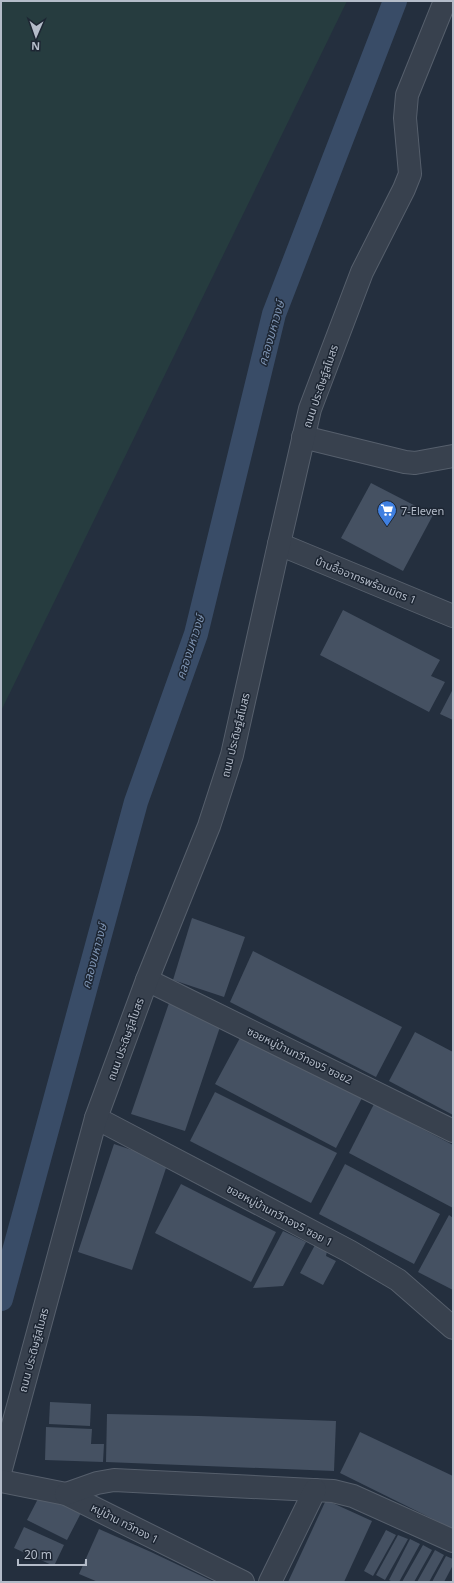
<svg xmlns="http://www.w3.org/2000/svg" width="454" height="1583" font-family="'Noto Sans','Noto Sans Thai',sans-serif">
<rect width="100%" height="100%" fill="#242f3e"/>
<polygon fill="#263c3f" points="1,1 347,1 1,711"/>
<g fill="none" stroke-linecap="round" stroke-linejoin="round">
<polyline stroke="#394c67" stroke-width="24" points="1,1299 136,802 196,634 274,314 395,1"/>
</g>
<g fill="#455162">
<polygon points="371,483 433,515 403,571 341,538"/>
<polygon points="343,610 440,660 431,676 445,682 429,712 320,655"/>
<polygon points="453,689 453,720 440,714"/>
<polygon points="192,918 245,937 224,997 173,980"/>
<polygon points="253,951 402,1027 376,1077 230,1002"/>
<polygon points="169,1003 222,1021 185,1131 131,1114"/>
<polygon points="415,1032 453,1052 453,1115 389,1081"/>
<polygon points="241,1036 362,1098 336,1148 215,1084"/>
<polygon points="215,1092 337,1153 311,1203 190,1141"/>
<polygon points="374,1104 453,1145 453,1208 349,1153"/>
<polygon points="114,1144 168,1162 132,1270 78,1252"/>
<polygon points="345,1164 440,1214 414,1264 319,1214"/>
<polygon points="181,1184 276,1232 251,1282 155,1233"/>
<polygon points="449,1215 453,1218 453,1290 418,1272"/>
<polygon points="283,1231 306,1242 283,1286 253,1288"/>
<polygon points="315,1245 327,1251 326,1256 336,1261 323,1285 300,1273"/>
<polygon points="50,1402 91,1404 90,1426 49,1424"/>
<polygon points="107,1414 199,1416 336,1421 334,1471 106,1462"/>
<polygon points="46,1427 92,1429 91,1444 104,1444 103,1462 45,1460"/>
<polygon points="360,1432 453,1476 453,1529 340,1473"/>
<polygon points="41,1493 81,1513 67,1540 27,1520"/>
<polygon points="326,1500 372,1521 344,1582 288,1582"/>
<polygon points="24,1527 64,1545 54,1566 14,1548"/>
<polygon points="99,1529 151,1552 214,1582 98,1582 79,1574"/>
<polygon points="386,1530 396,1535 373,1576 364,1571"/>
<polygon points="398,1535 408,1539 385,1580 376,1575"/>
<polygon points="410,1539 420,1544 399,1582 393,1582 389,1580"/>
<polygon points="423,1545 432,1550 414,1582 402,1582"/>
<polygon points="435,1550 444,1555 429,1582 417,1582"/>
<polygon points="446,1556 453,1559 453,1565 444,1582 432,1582"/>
</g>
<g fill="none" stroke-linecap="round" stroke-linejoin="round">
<g stroke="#565f6c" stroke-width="24">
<g id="minor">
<polyline points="303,437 405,462 415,463 453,456"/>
<polyline points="279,544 453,616"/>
<polyline points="147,980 453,1131"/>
<polyline points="96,1118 349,1251 398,1280 453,1328"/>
<polyline points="1,1469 96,1118 147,980 209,826 232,755 279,544 310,409 362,272 404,189 410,174 405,118 407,95 445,1"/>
<polyline points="1,1481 66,1494 243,1582"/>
<polyline points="66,1494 97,1483 114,1480 333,1491 353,1496 453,1541"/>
<polyline points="270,1582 315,1490"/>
</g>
</g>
<use href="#minor" stroke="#38414e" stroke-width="22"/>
</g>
<defs>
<g id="supermarket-pin" transform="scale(1)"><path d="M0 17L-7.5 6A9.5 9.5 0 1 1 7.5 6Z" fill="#3f7fe0" stroke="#1d2633"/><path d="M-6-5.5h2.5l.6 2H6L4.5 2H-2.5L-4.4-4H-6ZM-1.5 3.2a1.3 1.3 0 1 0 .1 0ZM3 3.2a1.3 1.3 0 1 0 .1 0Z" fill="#fff"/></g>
</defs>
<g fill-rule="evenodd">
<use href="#supermarket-pin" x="387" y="510"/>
</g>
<g text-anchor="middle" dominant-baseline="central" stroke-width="3" stroke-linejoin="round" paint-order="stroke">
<g font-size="11" fill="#b4bcc9" stroke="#1d2633">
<text transform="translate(320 386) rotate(-71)">ถนน ประดิษฐ์สโมสร</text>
<text transform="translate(366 580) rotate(22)">บ้านอื้ออาทรพร้อมมิตร 1</text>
<text transform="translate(235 735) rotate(-76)">ถนน ประดิษฐ์สโมสร</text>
<text transform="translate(125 1039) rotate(-70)">ถนน ประดิษฐ์สโมสร</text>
<text transform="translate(300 1055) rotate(26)">ซอยหมู่บ้านทวีทอง5 ซอย2</text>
<text transform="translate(280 1215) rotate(28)">ซอยหมู่บ้านทวีทอง5 ซอย 1</text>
<text transform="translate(33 1350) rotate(-75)">ถนน ประดิษฐ์สโมสร</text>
<text transform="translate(125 1523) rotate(27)">หมู่บ้าน ทวีทอง 1</text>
</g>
<g font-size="11" fill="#b4bcc9" stroke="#1d2633" text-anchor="start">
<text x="401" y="510">7-Eleven</text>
</g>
<g font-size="12" font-style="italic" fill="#7c92b1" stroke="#1d2633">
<text transform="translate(271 333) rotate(-74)">คลองมหาวงษ์</text>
<text transform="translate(190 647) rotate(-72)">คลองมหาวงษ์</text>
<text transform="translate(94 956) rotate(-75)">คลองมหาวงษ์</text>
</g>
</g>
<rect width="454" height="1583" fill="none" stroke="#b4bcc9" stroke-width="4"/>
<g transform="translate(36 36) rotate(182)" stroke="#1d2633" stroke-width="3" paint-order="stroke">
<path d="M0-3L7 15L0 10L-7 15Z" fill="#b4bcc9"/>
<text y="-6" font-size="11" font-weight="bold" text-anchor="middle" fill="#b4bcc9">N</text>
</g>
<path d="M18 1559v6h68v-6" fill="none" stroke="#b4bcc9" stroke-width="2"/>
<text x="24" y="1559" font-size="12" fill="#b4bcc9" stroke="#1d2633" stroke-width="3" paint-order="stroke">20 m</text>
</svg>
